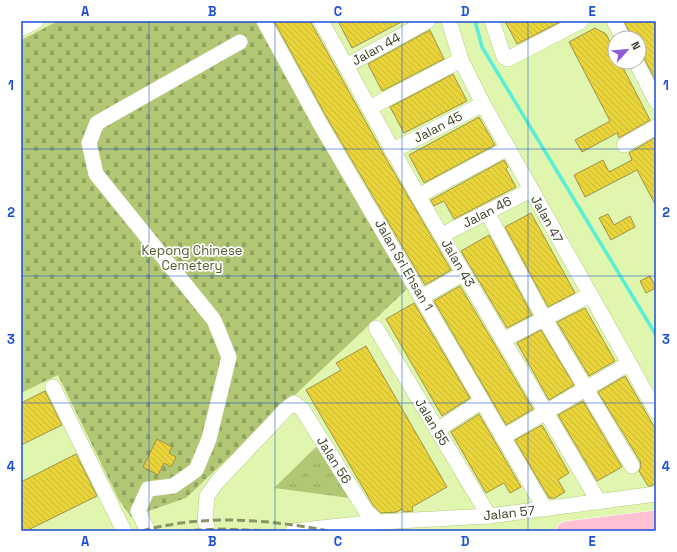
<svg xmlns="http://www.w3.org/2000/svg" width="677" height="552" font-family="'Space Grotesk',sans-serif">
<defs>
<pattern id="cemetery-stones" width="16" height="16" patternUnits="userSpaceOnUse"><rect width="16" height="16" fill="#b1c774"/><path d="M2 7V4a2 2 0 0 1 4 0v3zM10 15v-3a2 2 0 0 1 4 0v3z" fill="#91a35f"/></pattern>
<pattern id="park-tufts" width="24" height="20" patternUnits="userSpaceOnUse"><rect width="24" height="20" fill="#b1c774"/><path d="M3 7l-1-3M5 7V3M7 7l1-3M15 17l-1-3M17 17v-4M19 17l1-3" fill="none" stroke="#91a35f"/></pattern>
<pattern id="building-back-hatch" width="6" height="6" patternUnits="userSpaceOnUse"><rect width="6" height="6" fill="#e9d43b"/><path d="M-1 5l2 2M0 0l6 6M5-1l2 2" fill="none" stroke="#c9b734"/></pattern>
</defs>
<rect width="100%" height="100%" fill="#e0f5ad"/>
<polygon fill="url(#cemetery-stones)" points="58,21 255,21 407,289 186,498 131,517 119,500 58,375 21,393 21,40"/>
<polygon fill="url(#park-tufts)" points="317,446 350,498 274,488"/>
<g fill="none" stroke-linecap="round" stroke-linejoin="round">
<polyline stroke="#58eed7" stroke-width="3.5" points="475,21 482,47 656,335"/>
</g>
<g fill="url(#building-back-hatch)" stroke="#9d924a">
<polygon points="274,21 310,21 384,155 451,270 425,285 327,118"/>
<polygon points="338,21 403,21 352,48"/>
<polygon points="505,21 562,21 517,44"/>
<polygon points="624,21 656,21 656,81 644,58 639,53 639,38 632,38"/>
<polygon points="595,28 606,34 615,52 615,62 620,62 650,120 619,138 617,133 582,152 575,140 610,121 569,42"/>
<polygon points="430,30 444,59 382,91 368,64"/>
<polygon points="453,74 467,101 404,133 390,107"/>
<polygon points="479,117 495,145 424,183 409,155"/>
<polygon points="656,137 656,206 637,170 585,197 574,175 603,160 609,172 632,160 629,153"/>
<polygon points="504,160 508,167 506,169 516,187 454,219 444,201 434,206 431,200"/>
<polygon points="531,213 575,293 548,307 505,227"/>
<polygon points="608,214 614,225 630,216 635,227 611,240 599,218"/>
<polygon points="489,235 532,315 507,328 461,251"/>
<polygon points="650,276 656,288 646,293 640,281"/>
<polygon points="460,286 533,409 506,425 434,301"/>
<polygon points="414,303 470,398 442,416 386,319"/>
<polygon points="585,308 615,361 589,376 557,322"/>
<polygon points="541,330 574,385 549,400 517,343"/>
<polygon points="366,346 447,487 412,507 413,511 404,512 402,509 397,512 381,513 373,505 306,390 341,370 336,363"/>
<polygon points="625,376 656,430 656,483 651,486 648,486 639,471 641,466 640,461 598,392"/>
<polygon points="45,391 62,425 21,445 21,403"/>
<polygon points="583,401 622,467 597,481 558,415"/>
<polygon points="479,414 521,487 510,493 504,483 486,493 451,432"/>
<polygon points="542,425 569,473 558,480 565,492 555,498 549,498 515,440"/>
<polygon points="157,439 172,447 169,453 176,457 171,467 164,463 158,475 143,467"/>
<polygon points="76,454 97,496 26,531 21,531 21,482"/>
</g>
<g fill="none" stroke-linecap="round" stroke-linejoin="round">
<g stroke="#b8cb85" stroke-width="16">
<g id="minor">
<polyline points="264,21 319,122 545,509"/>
<polyline points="321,21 418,196 599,502"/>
<polyline points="449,21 461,60 483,104 656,411"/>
<polyline points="492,21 504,57 508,59 581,21"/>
<polyline points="614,21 623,38"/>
<polyline points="21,29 36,21"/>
<polyline points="636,62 656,101"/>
<polyline points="346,66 428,21"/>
<polyline points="369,108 461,60"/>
<polyline points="624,145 656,127"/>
<polyline points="392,151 483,104"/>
<polyline points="418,196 508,148"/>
<polyline points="487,212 544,318 632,466"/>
<polyline points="442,235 531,190"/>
<polyline points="422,297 464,273"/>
<polyline points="376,328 489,516"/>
<polyline points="503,340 590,295"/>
<polyline points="53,387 124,531"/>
<polyline points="437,430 482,401"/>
<polyline points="503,437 628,364"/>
<polyline points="148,531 138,511 148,489 173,486 196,470 209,439 229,357 214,320 96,174 89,143 97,123 240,42"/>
<polyline points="208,531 205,520 207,496 217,482 286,409 294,403 302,409 366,511 378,522 489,516 656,494"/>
<polyline points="293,531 378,522"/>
</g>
</g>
<g stroke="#fff" stroke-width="20">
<polyline id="major" points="566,531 656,520"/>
</g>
<use href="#minor" stroke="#fff" stroke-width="15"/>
<use href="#major" stroke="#fec0d3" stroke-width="19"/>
<g stroke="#889665" stroke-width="3" stroke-dasharray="8 4" stroke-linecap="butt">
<path d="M142 531C203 514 267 519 329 531"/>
<polyline points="182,531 218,529 274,531"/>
</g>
</g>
<path fill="none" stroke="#1d4ed8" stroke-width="1" stroke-opacity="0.55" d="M149 21V531M275 21V531M402 21V531M528 21V531M21 149H656M21 276H656M21 403H656"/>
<g text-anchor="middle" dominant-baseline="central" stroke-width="3.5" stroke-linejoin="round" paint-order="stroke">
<g font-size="13" fill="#384023" stroke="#fff">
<text transform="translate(376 49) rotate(-29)">Jalan 44</text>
<text transform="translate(438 127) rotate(-27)">Jalan 45</text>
<text transform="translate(487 212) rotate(-27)">Jalan 46</text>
<text transform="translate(547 219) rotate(61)">Jalan 47</text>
<text transform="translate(458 263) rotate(60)">Jalan 43</text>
<text transform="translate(404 265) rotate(60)">Jalan Sri Ehsan 1</text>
<text transform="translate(432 422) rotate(59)">Jalan 55</text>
<text transform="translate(334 460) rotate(58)">Jalan 56</text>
<text transform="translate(509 513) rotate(-6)">Jalan 57</text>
</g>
<g font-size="13" fill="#505d29" stroke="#fff">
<text x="192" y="250">Kepong Chinese<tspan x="192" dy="15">Cemetery</tspan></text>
</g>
</g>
<rect width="677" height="552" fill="none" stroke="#ffffff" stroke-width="44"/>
<g transform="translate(627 50) rotate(63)"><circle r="19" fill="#ffffff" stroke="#afb3a7"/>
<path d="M0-3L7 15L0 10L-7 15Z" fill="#915dd6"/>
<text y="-6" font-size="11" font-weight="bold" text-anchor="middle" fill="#384023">N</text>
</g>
<rect x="22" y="22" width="633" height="508" fill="none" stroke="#1d4ed8" stroke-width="1.5"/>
<g font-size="13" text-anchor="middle" font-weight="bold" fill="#1d4ed8">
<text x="85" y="16">A</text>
<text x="212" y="16">B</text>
<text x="338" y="16">C</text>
<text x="465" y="16">D</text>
<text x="592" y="16">E</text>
<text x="11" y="90">1</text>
<text x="666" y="90">1</text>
<text x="11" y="217">2</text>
<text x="666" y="217">2</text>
<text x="11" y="344">3</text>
<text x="666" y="344">3</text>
<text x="11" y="471">4</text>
<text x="666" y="471">4</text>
<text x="85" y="546">A</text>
<text x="212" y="546">B</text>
<text x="338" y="546">C</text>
<text x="465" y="546">D</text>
<text x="592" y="546">E</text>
</g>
</svg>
